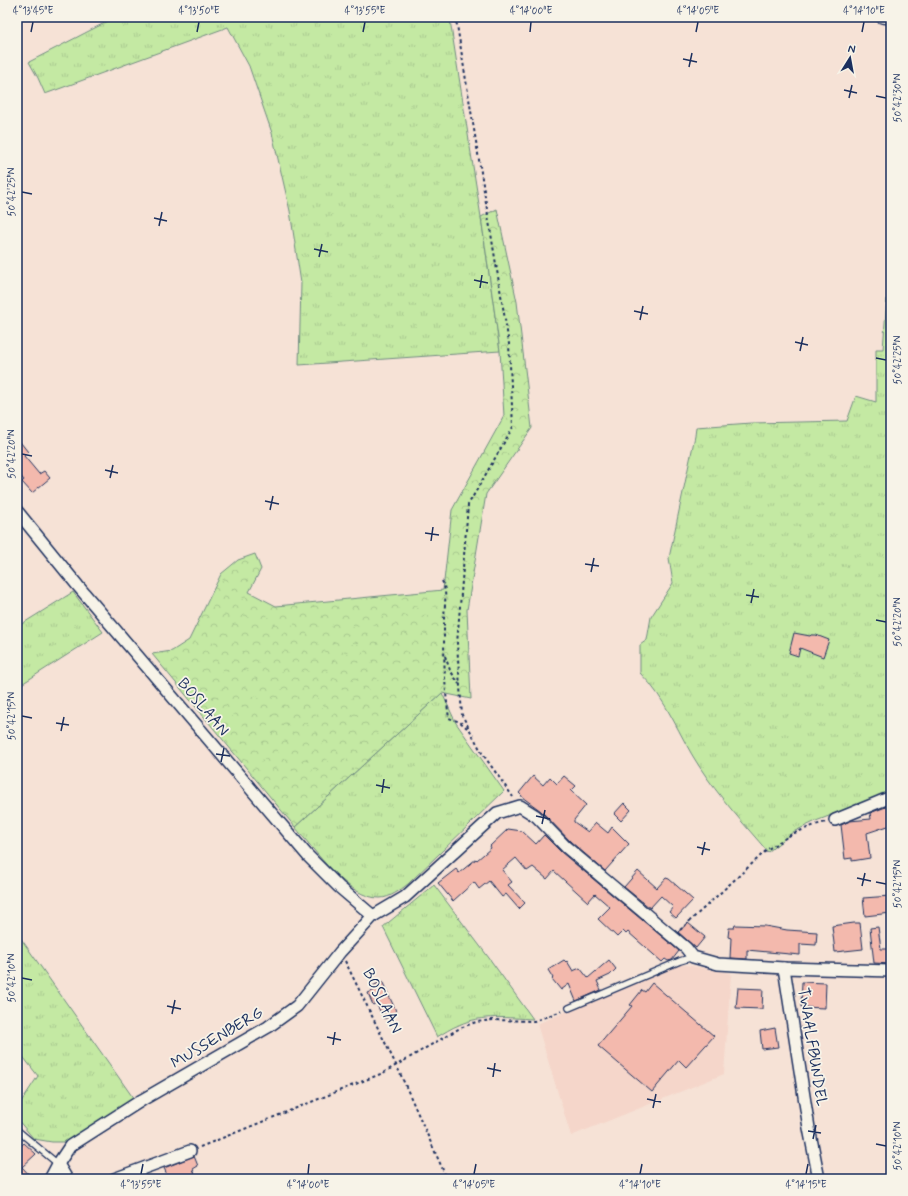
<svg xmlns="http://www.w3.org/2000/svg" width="908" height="1196" font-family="Mynerve,sans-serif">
<defs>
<pattern id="grass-tufts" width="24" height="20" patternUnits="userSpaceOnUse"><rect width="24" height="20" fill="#c4e9a3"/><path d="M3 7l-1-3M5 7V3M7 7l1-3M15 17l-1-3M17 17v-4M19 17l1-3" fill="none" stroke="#a8c88f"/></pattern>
<pattern id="forest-crowns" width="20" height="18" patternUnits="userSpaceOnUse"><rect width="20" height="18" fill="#c4e9a3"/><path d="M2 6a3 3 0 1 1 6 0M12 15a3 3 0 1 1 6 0" fill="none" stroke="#a8c88f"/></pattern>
</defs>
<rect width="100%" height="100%" fill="#f6e2d6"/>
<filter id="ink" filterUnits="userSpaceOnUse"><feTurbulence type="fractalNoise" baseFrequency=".025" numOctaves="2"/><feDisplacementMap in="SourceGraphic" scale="8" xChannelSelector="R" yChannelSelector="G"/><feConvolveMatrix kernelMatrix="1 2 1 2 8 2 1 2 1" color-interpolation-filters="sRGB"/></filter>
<g filter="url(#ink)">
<polygon fill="#f5d6ca" points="680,964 731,973 724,1074 571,1136 537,1024"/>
<g fill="url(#grass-tufts)" stroke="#708c80">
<polygon points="116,17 448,17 450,20 481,217 500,351 299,365 301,283 290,211 272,133 249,66 228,27 45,94 38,78 29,62"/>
<path d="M891 246V792L816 821 793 832 768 852C744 824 719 797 699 766 679 736 667 699 640 673V645L647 640 651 617 673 583 669 558 695 436 696 427 751 423 847 421 856 396 876 402V349H883Z"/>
<polygon points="73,592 103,632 17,687 17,627"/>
<path d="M442 693 456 723 504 791 408 884C400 890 390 898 380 898 348 899 314 849 295 827Z"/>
<path d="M434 885 489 958 533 1019C508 1018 482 1014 459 1025 451 1028 444 1033 437 1037L383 927Z"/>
<polygon points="17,933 134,1099 65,1142 52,1142 34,1139 17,1119 17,1108 38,1076 17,1049"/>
</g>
<polygon fill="url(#forest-crowns)" stroke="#708c80" points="497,209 517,302 532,428 486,494 467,610 471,699 442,693 295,827 152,654 172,651 189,640 221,574 238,560 255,554 261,569 249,592 276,606 443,590 452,510 504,416 500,351 481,217"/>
<g fill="#f3b9ad" stroke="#1b2f5e">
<polygon points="17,438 28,452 24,456 39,474 44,471 50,478 32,493 22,482 24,480 17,472"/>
<polygon points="794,633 810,636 811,635 816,635 829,640 823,657 800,648 798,656 789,653"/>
<polygon points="533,776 543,785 550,777 557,784 564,776 576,786 571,791 586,805 574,820 574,822 588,832 596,823 608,833 612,827 629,844 605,871 571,842 541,811 522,797 522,796 519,793"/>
<polygon points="624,803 631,810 621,821 614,814"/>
<polygon points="891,805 891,825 867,833 870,858 852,861 852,858 845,859 841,825 850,821 871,819 870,813"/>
<polygon points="508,829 522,831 536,844 544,835 561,852 679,951 672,960 668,961 665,959 662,962 628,932 626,934 623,931 617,937 598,919 610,907 595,894 588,902 554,871 547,879 533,867 527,871 516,858 502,870 512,882 508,885 525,903 519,909 506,894 502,897 489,881 479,889 474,882 453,901 438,883 456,869 459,873 476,859 477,860 491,848 490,846"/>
<polygon points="638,871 657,888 666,878 669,879 693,900 676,918 669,912 673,907 661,896 650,908 624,887"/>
<polygon points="891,896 891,913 865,916 863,898"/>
<polygon points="688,923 705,937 696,948 678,932"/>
<polygon points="854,923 860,923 863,949 835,952 832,926"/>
<polygon points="735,925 765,926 787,930 817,932 816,945 800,944 800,955 747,950 747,959 730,958 731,938 728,937 729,928 734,928"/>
<polygon points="878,927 881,949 891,949 891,964 874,963 870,928"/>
<polygon points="564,960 566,962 567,961 573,971 580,968 588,978 609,960 616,969 610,975 597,981 601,990 576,1001 569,984 561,990 552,979 553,978 548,970"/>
<polygon points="382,981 397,1013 384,1019 376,1003 373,1005 368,993 375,990 373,986"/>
<polygon points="802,982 826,983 825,1008 801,1007"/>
<polygon points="652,983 714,1036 686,1067 679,1060 652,1092 598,1046 632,1006 630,1005 642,990 645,992"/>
<polygon points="738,988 763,989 762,1009 736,1008"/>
<polygon points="775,1028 778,1047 762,1049 760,1031"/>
<polygon points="24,1143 36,1154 22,1167 33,1179 17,1179 17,1150"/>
<polygon points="194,1156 198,1166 193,1169 197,1179 169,1179 164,1168"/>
</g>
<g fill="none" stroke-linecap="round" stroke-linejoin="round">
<g stroke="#1b2f5e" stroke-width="8">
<g id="service">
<polyline points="569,1008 680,961 693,957"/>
<polyline points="17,1130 58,1164"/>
</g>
</g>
<g stroke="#1b2f5e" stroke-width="14">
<g id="minor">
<polyline points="882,17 891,18"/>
<polyline points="17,511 78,586 308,856 339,887 373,916"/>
<polyline points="835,820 891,797"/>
<polyline points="784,968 809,1128 819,1179"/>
<polyline points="58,1164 67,1179"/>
<polyline points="50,1179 58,1164 70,1146 142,1100 268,1027 297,1006 340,952 373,916 405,897 497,813 520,806 536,816 566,847 686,948 693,957 718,964 784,968 891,971"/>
<polyline points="114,1179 190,1151"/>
</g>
</g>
<g stroke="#1b2f5e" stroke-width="2" stroke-dasharray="3 3" stroke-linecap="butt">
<polyline points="454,17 457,25 509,344 513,427 468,505 457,644 462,715 482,753 513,797"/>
<polyline points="891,142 891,163"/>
<path d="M442 581C448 592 444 608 444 620 444 653 444 686 449 718L460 722 467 728"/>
<polyline points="445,656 450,670 459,684"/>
<polyline points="680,930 768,849 792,834 815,825 826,822"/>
<polyline points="345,961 399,1071 447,1179"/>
<polyline points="200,1147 383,1073 460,1028 476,1022 493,1020 534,1021 562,1011"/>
</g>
<use href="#service" stroke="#f7f3e8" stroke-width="5.5"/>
<use href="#minor" stroke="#f7f3e8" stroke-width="11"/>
</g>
</g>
<path fill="none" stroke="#1b2f5e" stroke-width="1.5" d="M31 32 33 22M197 32 199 22M363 32 365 22M530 32 531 22M696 32 698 22M862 32 864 22M683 59 697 62M689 67 692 53M844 90 857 93M876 96 886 98M849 98 852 85M22 192 32 194M154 218 167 221M159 226 162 212M314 249 328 252M319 257 322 244M474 280 488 283M480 288 482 275M634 311 648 314M640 320 643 306M795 342 808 345M800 351 803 337M876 358 886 360M22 454 32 456M105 470 118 473M110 478 113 465M265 501 279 504M270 510 273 496M425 533 439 535M431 541 433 527M585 564 599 566M591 572 594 558M746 595 759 597M751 603 754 589M876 620 886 622M22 716 32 718M56 723 69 725M61 731 64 717M216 754 230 756M221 762 224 748M376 785 390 788M382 793 384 779M536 816 550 819M542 824 545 810M697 847 710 850M702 855 705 842M857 878 871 881M876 882 886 884M862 886 865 873M22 978 32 980M167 1006 181 1009M172 1014 175 1000M327 1037 341 1040M333 1045 335 1032M487 1068 501 1071M493 1077 495 1063M647 1099 661 1102M653 1108 656 1094M808 1131 821 1133M813 1139 816 1125M876 1144 886 1146M141 1174 143 1164M308 1174 309 1164M474 1174 476 1164M640 1174 642 1164M806 1174 808 1164"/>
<g text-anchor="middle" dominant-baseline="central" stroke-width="3.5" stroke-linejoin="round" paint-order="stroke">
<g font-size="16" fill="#1b2f5e" stroke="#f7f3e8">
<text transform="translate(203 707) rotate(50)">BOSLAAN</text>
<text transform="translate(382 1001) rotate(64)">BOSLAAN</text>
<text transform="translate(217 1038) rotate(-31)">MUSSENBERG</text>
<text transform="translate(812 1047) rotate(81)">TWAALFBUNDEL</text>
</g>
</g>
<rect width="908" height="1196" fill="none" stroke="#f7f3e8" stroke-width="44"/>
<g transform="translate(850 58) rotate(11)" stroke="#f7f3e8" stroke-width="3" paint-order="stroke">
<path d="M0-3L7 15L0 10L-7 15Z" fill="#1b2f5e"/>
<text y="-6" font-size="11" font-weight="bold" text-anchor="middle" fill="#1b2f5e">N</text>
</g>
<rect x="22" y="22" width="864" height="1152" fill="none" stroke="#1b2f5e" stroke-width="1.5"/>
<g font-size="10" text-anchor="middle" fill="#1b2f5e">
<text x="33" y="14">4°13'45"E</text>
<text x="199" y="14">4°13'50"E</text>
<text x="365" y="14">4°13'55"E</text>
<text x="531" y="14">4°14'00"E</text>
<text x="698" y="14">4°14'05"E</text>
<text x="864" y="14">4°14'10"E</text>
<text transform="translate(897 98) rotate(-90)" y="4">50°42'30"N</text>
<text transform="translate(11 192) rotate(-90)" y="4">50°42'25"N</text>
<text transform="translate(897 360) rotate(-90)" y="4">50°42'25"N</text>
<text transform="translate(11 454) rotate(-90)" y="4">50°42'20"N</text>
<text transform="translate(897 622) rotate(-90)" y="4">50°42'20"N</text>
<text transform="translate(11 716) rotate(-90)" y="4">50°42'15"N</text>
<text transform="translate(897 884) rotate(-90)" y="4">50°42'15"N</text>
<text transform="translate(11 978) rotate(-90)" y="4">50°42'10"N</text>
<text transform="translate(897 1146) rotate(-90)" y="4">50°42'10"N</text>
<text x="141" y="1188">4°13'55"E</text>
<text x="308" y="1188">4°14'00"E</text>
<text x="474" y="1188">4°14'05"E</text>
<text x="640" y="1188">4°14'10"E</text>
<text x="806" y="1188">4°14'15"E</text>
</g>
</svg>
